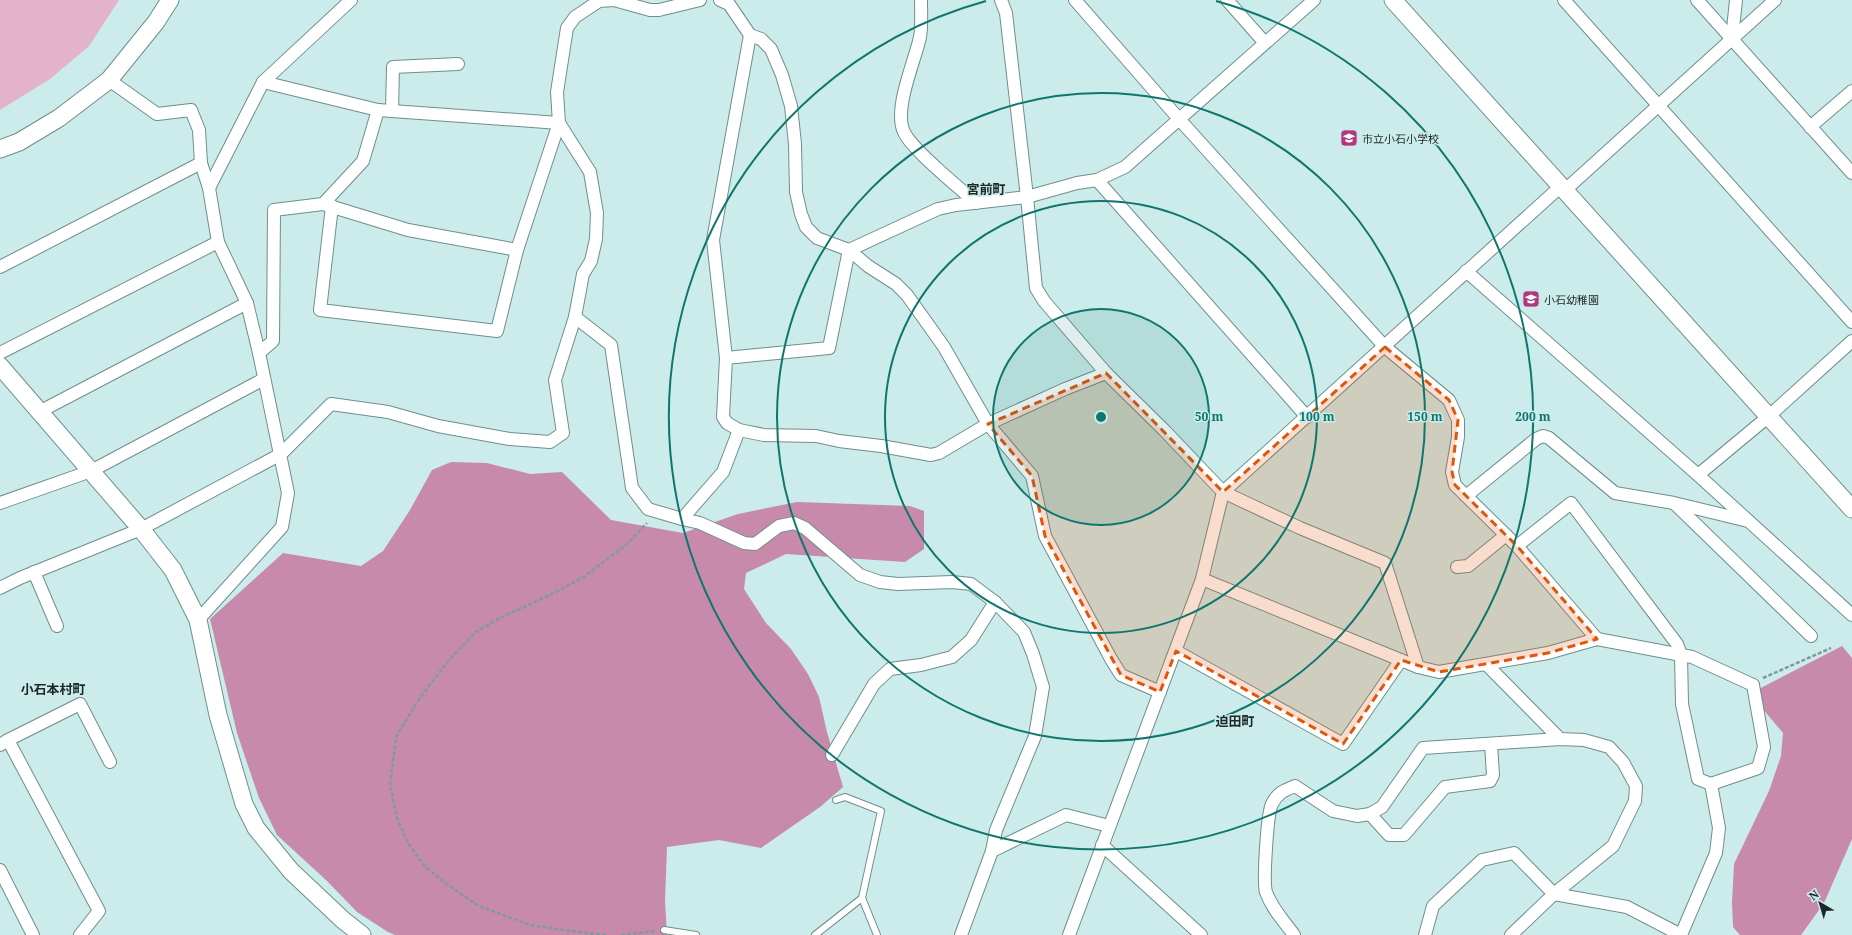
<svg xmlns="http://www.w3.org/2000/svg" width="1852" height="935" font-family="'Noto Serif','Noto Sans JP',serif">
<rect width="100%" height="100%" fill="#cbecea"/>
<polygon fill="#e2b3cb" points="0,0 119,0 89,46 50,79 0,110"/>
<g fill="#c78aab">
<polygon points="451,462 487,463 530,474 562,472 611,520 683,533 738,514 797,502 910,506 924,511 924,549 905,562 786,554 746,573 744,589 766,623 791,649 808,674 819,697 827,732 843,787 820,807 761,848 719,840 667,847 665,901 667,935 395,935 388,932 357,912 327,881 277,835 259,798 237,733 210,619 283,553 361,566 383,551 410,510 432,470"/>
<polygon points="1842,646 1852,658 1852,839 1824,903 1801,935 1740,935 1733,927 1732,902 1734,864 1769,791 1781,756 1783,733 1762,708 1755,691"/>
</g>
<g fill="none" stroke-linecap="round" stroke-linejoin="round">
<g stroke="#6f8e8c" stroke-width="8">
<g id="lane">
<polyline points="836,800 845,797 881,811 862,898 877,935"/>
<polyline points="664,930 696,935"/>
<polyline points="815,935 862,898"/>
</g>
</g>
<g stroke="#6f8e8c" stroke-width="14">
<g id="street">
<polyline points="720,0 729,4 750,35 761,39 771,49 782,75 791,106 795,144 796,192 801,214 806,227 817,238 849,250 868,266 896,284 907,295 944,347 988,424 1032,476 1045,536 1111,659 1121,675 1160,692"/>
<path d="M921 0C921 12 922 25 920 37 915 61 893 109 904 132 912 150 960 188 976 203"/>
<polyline points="1001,0 1006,13 1027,197 1036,288 1044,301 1106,373 1164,430 1223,492 1300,528 1385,563 1418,667"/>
<polyline points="1075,0 1179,119 1385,347 1449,400 1458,420 1458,437 1452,472 1455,485 1517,546 1597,639"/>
<polyline points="1227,0 1265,43"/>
<polyline points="1564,0 1852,322"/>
<polyline points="1697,0 1852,173"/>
<polyline points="750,35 713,240 726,358 723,417 727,423 739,430 764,435 816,436 839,441 881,446 931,455 939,453 988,424 1065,389 1106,373"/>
<polyline points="1732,39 1736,0"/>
<polyline points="109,80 157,114 191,110 199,130 201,163 209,188 218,242 247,303 259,353 288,493 282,527 198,620"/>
<polyline points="263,82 378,110 559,123"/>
<polyline points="392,111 393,67 458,64"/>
<polyline points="1810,127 1852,91"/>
<polyline points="1097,180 1307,417"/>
<polyline points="209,188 263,82 351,0"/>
<polyline points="1564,191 1775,0"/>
<polyline points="323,204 363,161 378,110"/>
<polyline points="332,206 320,310 497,331 517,250 559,123 557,92 567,28 575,17 599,1 614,0 650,10 659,10 700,0"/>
<polyline points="849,250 938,209 956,205 1027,197 1077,183 1097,180 1125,167 1314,0"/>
<polyline points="0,267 201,163"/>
<polyline points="1466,271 1698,475 1852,615"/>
<polyline points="575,317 611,345 632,488 648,509 682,519 700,523 744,543 755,544 779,526 794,523 805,528 860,575 880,582 898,584 952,582 971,584 995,602 1024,632 1033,654 1043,687 1035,736 996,830 992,851 961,935"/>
<polyline points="0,353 218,242"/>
<polyline points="259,353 273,341 274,210 323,204 408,230 517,250"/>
<polyline points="726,358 829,348 849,250"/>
<polyline points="39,412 247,303"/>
<polyline points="1698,475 1769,416 1852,341"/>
<polyline points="1466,496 1536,439 1543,436 1549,438 1615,493 1674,503 1748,521"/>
<polyline points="0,503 91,471 264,379"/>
<polyline points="1675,504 1811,636"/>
<polyline points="682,519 723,472 739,430"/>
<polyline points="1517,546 1571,503 1677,644 1681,655 1682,704 1698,779 1711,784"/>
<polyline points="1457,567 1468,566 1506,535"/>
<polyline points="34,572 57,626"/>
<polyline points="1202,579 1418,667 1439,672 1548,653 1597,639 1692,657 1753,685"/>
<polyline points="0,588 20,578 141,529 281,454 331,404 388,412 438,426 510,439 550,442 563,433 555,380 575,317 583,274 591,261 596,239 597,213 590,172 559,123"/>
<polyline points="1176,651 1343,744 1401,660"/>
<polyline points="1486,664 1560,739"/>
<polyline points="8,740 80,704 110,762"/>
<polyline points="0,745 8,740 99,911 80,935"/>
<polyline points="832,755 874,684 890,669 921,665 952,657 971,640 995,602"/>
<polyline points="1370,814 1389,835 1404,835 1445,787 1490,781 1493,775 1491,744"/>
<polyline points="1102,845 1201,935"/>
<polyline points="992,851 1066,815 1109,826"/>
<polyline points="0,870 33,935"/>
<polyline points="1069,935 1202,579 1223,492 1560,187"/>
<path d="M1294 935C1284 921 1272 909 1266 892 1263 882 1267 814 1272 804 1277 793 1285 790 1295 786L1333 811 1357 816 1370 814 1382 807 1423 748 1560 739 1584 740 1609 747 1623 762 1636 786 1635 801 1613 846 1554 894 1511 935"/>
<polyline points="1425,935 1433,906 1482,860 1514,853 1554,894 1627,907 1681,935 1716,853 1719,828 1711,784 1758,768 1764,747 1753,685"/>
</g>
</g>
<g stroke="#6f8e8c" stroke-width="19">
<g id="secondary">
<polyline points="1393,0 1852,509"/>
<polyline points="0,149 19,142 59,118 109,80 156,22 170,0"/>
<polyline points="0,366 141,529 173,570 198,620 218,715 244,804 256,828 291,871 343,920 362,935"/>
</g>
</g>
<g stroke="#829a99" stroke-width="2.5" stroke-dasharray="4 2" stroke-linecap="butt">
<polyline points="1763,678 1831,648"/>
<polyline points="606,935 562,930 530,925 479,906 445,883 425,866 408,843 397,818 390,785 396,737 419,699 449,660 476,632 500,618 556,592 585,576 627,544 647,523"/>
<polyline points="621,935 655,931"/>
</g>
<use href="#lane" stroke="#fff" stroke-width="6"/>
<use href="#street" stroke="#fff" stroke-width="12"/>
<use href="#secondary" stroke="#fff" stroke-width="17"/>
</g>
<path fill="#de570d" fill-opacity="0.2" stroke="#de570d" stroke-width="3" stroke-dasharray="8 5" stroke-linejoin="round" d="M1385 347 1449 400 1458 420 1452 472 1455 485 1517 546 1597 639 1548 653 1439 672 1401 660 1343 744 1176 651 1160 692 1121 675 1045 536 1032 476 988 424 1106 373 1223 492Z"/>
<circle cx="1101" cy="417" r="108" fill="#0f766e" fill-opacity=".12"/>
<g fill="none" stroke="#0f766e" stroke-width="2">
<circle cx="1101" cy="417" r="108"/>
<circle cx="1101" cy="417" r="216"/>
<circle cx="1101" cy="417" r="324"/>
<path d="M1216 1A432 432 0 1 1 986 1"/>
</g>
<defs>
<g id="school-square" transform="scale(0.9)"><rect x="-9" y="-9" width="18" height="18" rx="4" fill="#b33584" stroke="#cbecea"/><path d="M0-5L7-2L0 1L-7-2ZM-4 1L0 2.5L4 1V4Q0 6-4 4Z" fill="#fff"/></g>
</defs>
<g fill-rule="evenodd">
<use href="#school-square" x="1349" y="138"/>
<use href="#school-square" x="1531" y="299"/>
</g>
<g text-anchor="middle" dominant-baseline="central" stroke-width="3" stroke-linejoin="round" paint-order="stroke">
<g font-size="11" fill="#1c2827" stroke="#cbecea" text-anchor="start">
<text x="1362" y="138">市立小石小学校</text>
<text x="1544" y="299">小石幼稚園</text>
</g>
<g font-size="13" font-weight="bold" fill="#1c2827" stroke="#cbecea">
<text x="986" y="189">宮前町</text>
<text x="53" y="689">小石本村町</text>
<text x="1235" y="721">迫田町</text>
</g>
</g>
<circle cx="1101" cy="417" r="6" fill="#0f766e" stroke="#cbecea" stroke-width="2"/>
<g font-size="12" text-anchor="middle" font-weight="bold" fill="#0f766e" stroke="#cbecea" stroke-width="3" stroke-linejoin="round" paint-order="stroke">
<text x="1209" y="421">50 m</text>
<text x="1317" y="421">100 m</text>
<text x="1425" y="421">150 m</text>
<text x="1533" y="421">200 m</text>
</g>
<g transform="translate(1820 903) rotate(322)" stroke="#cbecea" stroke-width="3" paint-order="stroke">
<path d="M0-3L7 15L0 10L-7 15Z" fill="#1c2827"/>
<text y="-6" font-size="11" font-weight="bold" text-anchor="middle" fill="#1c2827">N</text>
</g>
</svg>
